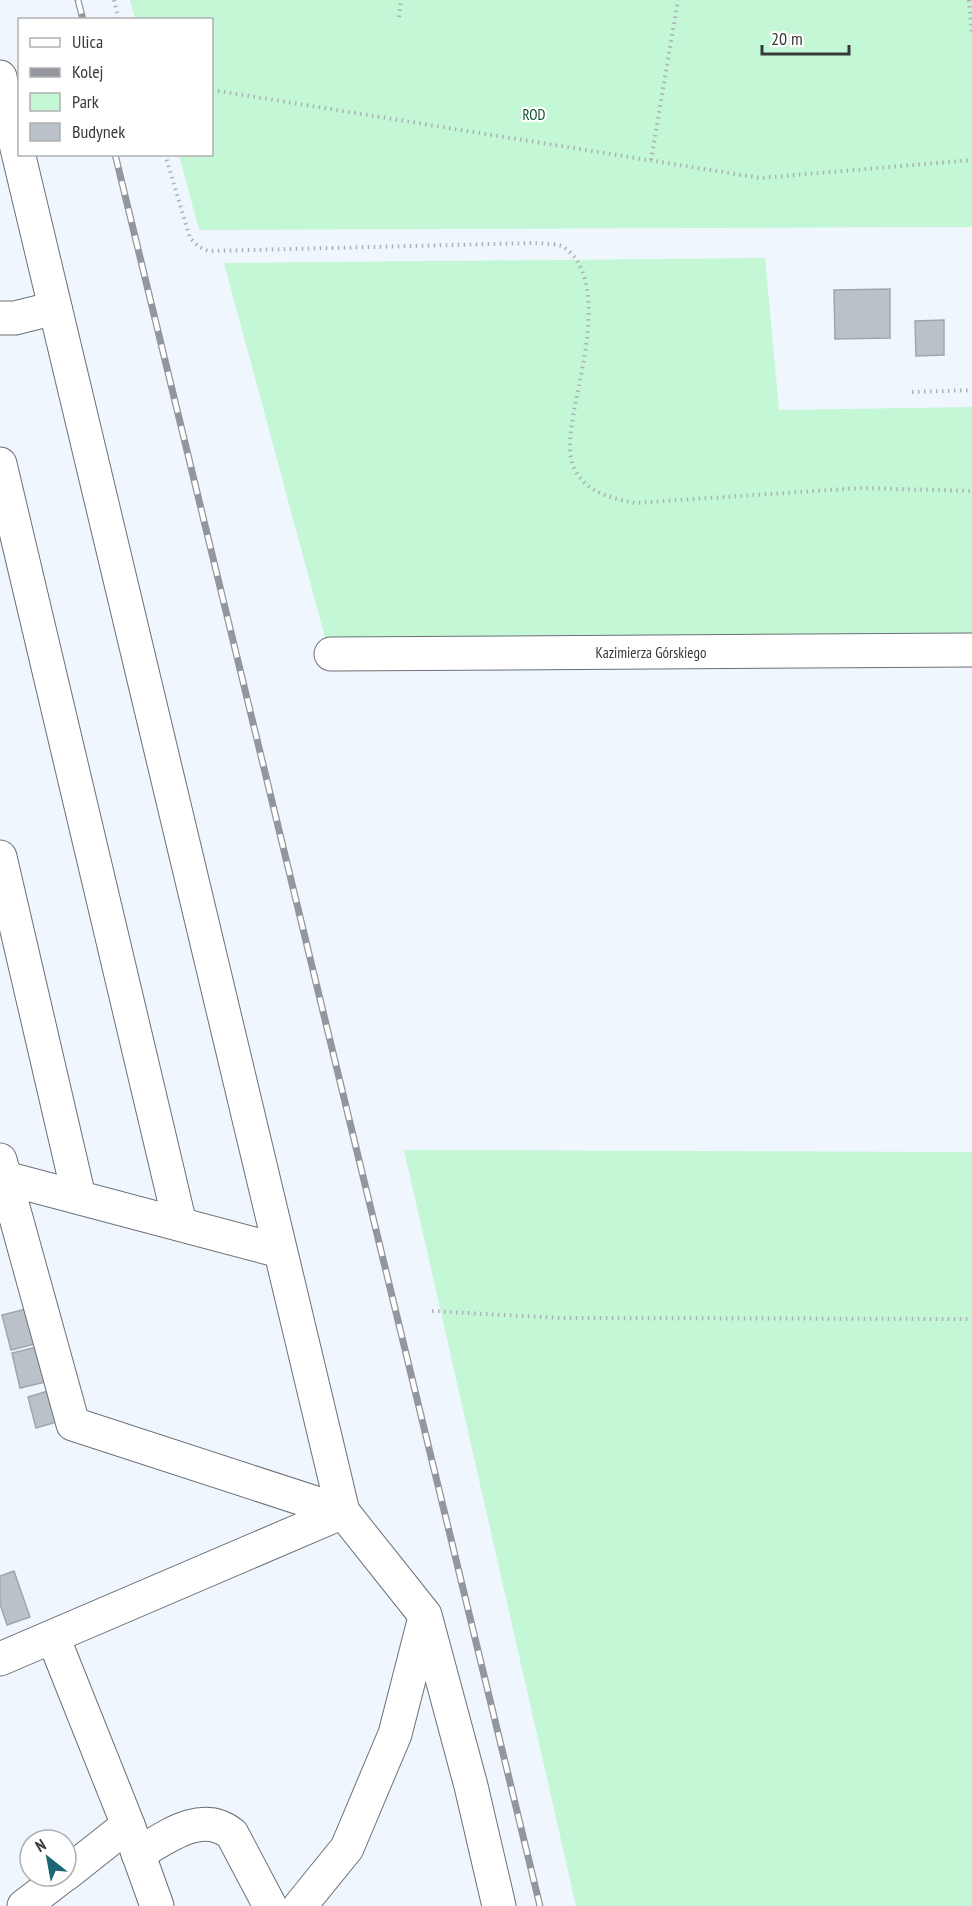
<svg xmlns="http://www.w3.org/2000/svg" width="972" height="1906" font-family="'PT Sans Narrow',sans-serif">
<rect width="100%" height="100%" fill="#f0f6fd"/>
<g fill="#c3f7d5">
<polygon points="130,0 972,0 972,227 199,230 179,155 212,154 212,20 135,19"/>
<polygon points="765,258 779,410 972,407 972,636 326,641 224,263"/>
<polygon points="404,1150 972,1152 972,1906 576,1906"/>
</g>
<g fill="#bbc1c8" stroke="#a0a6ac" stroke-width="1.5">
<polygon points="890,289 890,338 835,339 834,290"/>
<polygon points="944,320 944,355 916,356 915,321"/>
<polygon points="34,1307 43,1342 11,1350 2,1315"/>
<polygon points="45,1345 54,1380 20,1388 12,1353"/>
<polygon points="51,1390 60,1421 36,1428 28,1397"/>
<polygon points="14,1571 30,1617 7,1625 0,1604 0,1576"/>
</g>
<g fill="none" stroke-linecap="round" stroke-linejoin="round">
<g stroke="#6b7076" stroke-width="35">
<g id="minor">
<polyline points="0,77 343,1512 425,1615 471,1786 499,1906"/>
<polyline points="0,318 15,318 55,308"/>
<polyline points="0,464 180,1224"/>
<polyline points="331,654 972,650"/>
<polyline points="0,857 79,1197"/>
<polyline points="0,1160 73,1424 343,1512 0,1659"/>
<polyline points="5,1178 280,1251"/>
<polyline points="53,1637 128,1825 157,1906"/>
<path d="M138 1854C165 1838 202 1809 232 1834L270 1906"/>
<polyline points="66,1874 128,1825"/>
<polyline points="24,1906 63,1876"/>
<polyline points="300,1906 347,1848 395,1734 425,1617"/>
</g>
</g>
<g stroke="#acb1b7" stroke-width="4" stroke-dasharray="1.5 4.5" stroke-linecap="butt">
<polyline points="114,0 119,20"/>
<polyline points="969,0 972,34"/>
<polyline points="399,17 401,0"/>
<polyline points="212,90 760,178 972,160"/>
<path d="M165 154 190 238 199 247 208 251 534 243C543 244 559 243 565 248 606 278 583 363 575 405 572 424 566 449 574 468 586 493 611 498 635 503L860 488 972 491"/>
<polyline points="651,160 678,0"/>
<polyline points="912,392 972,390"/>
<polyline points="432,1311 559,1318 972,1319"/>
</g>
<use href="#minor" stroke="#fff" stroke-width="33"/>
<g stroke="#93979c" stroke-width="7">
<g id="rail">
<polyline points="78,0 83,20"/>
<polyline points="115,154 540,1906"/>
</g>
</g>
<use href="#rail" stroke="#fff" stroke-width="4.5" stroke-dasharray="14" stroke-linecap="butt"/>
</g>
<g text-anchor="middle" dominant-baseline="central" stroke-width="4.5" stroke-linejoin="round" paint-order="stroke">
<g font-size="15" fill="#054c2b" stroke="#fff">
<text x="534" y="114">ROD</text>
</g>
<g font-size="15" fill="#37393c" stroke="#fff">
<text x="651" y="652">Kazimierza Górskiego</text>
</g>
</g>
<rect x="18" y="18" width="195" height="138" fill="#ffffff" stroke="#afb0b1" stroke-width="1.5"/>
<rect x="30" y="38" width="30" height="9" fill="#ffffff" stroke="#afb0b1" stroke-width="1.5"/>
<text x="72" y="48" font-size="18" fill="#37393c">Ulica</text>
<rect x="30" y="68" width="30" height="9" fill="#93979c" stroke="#afb0b1" stroke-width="1.5"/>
<text x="72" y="78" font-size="18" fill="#37393c">Kolej</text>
<rect x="30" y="93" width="30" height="18" fill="#c3f7d5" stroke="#afb0b1" stroke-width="1.5"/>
<text x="72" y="108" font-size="18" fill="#37393c">Park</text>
<rect x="30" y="123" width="30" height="18" fill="#bbc1c8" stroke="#afb0b1" stroke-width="1.5"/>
<text x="72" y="138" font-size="18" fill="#37393c">Budynek</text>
<g transform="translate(48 1858) rotate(329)"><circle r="28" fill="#ffffff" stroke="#afb0b1" stroke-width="1.5"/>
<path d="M0-4.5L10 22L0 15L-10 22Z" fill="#1d6772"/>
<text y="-9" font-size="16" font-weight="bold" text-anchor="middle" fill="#37393c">N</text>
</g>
<path d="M762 45v9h87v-9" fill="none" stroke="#37393c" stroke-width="3"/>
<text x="771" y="45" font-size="18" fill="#37393c" stroke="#ffffff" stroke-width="4.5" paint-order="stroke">20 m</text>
</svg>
